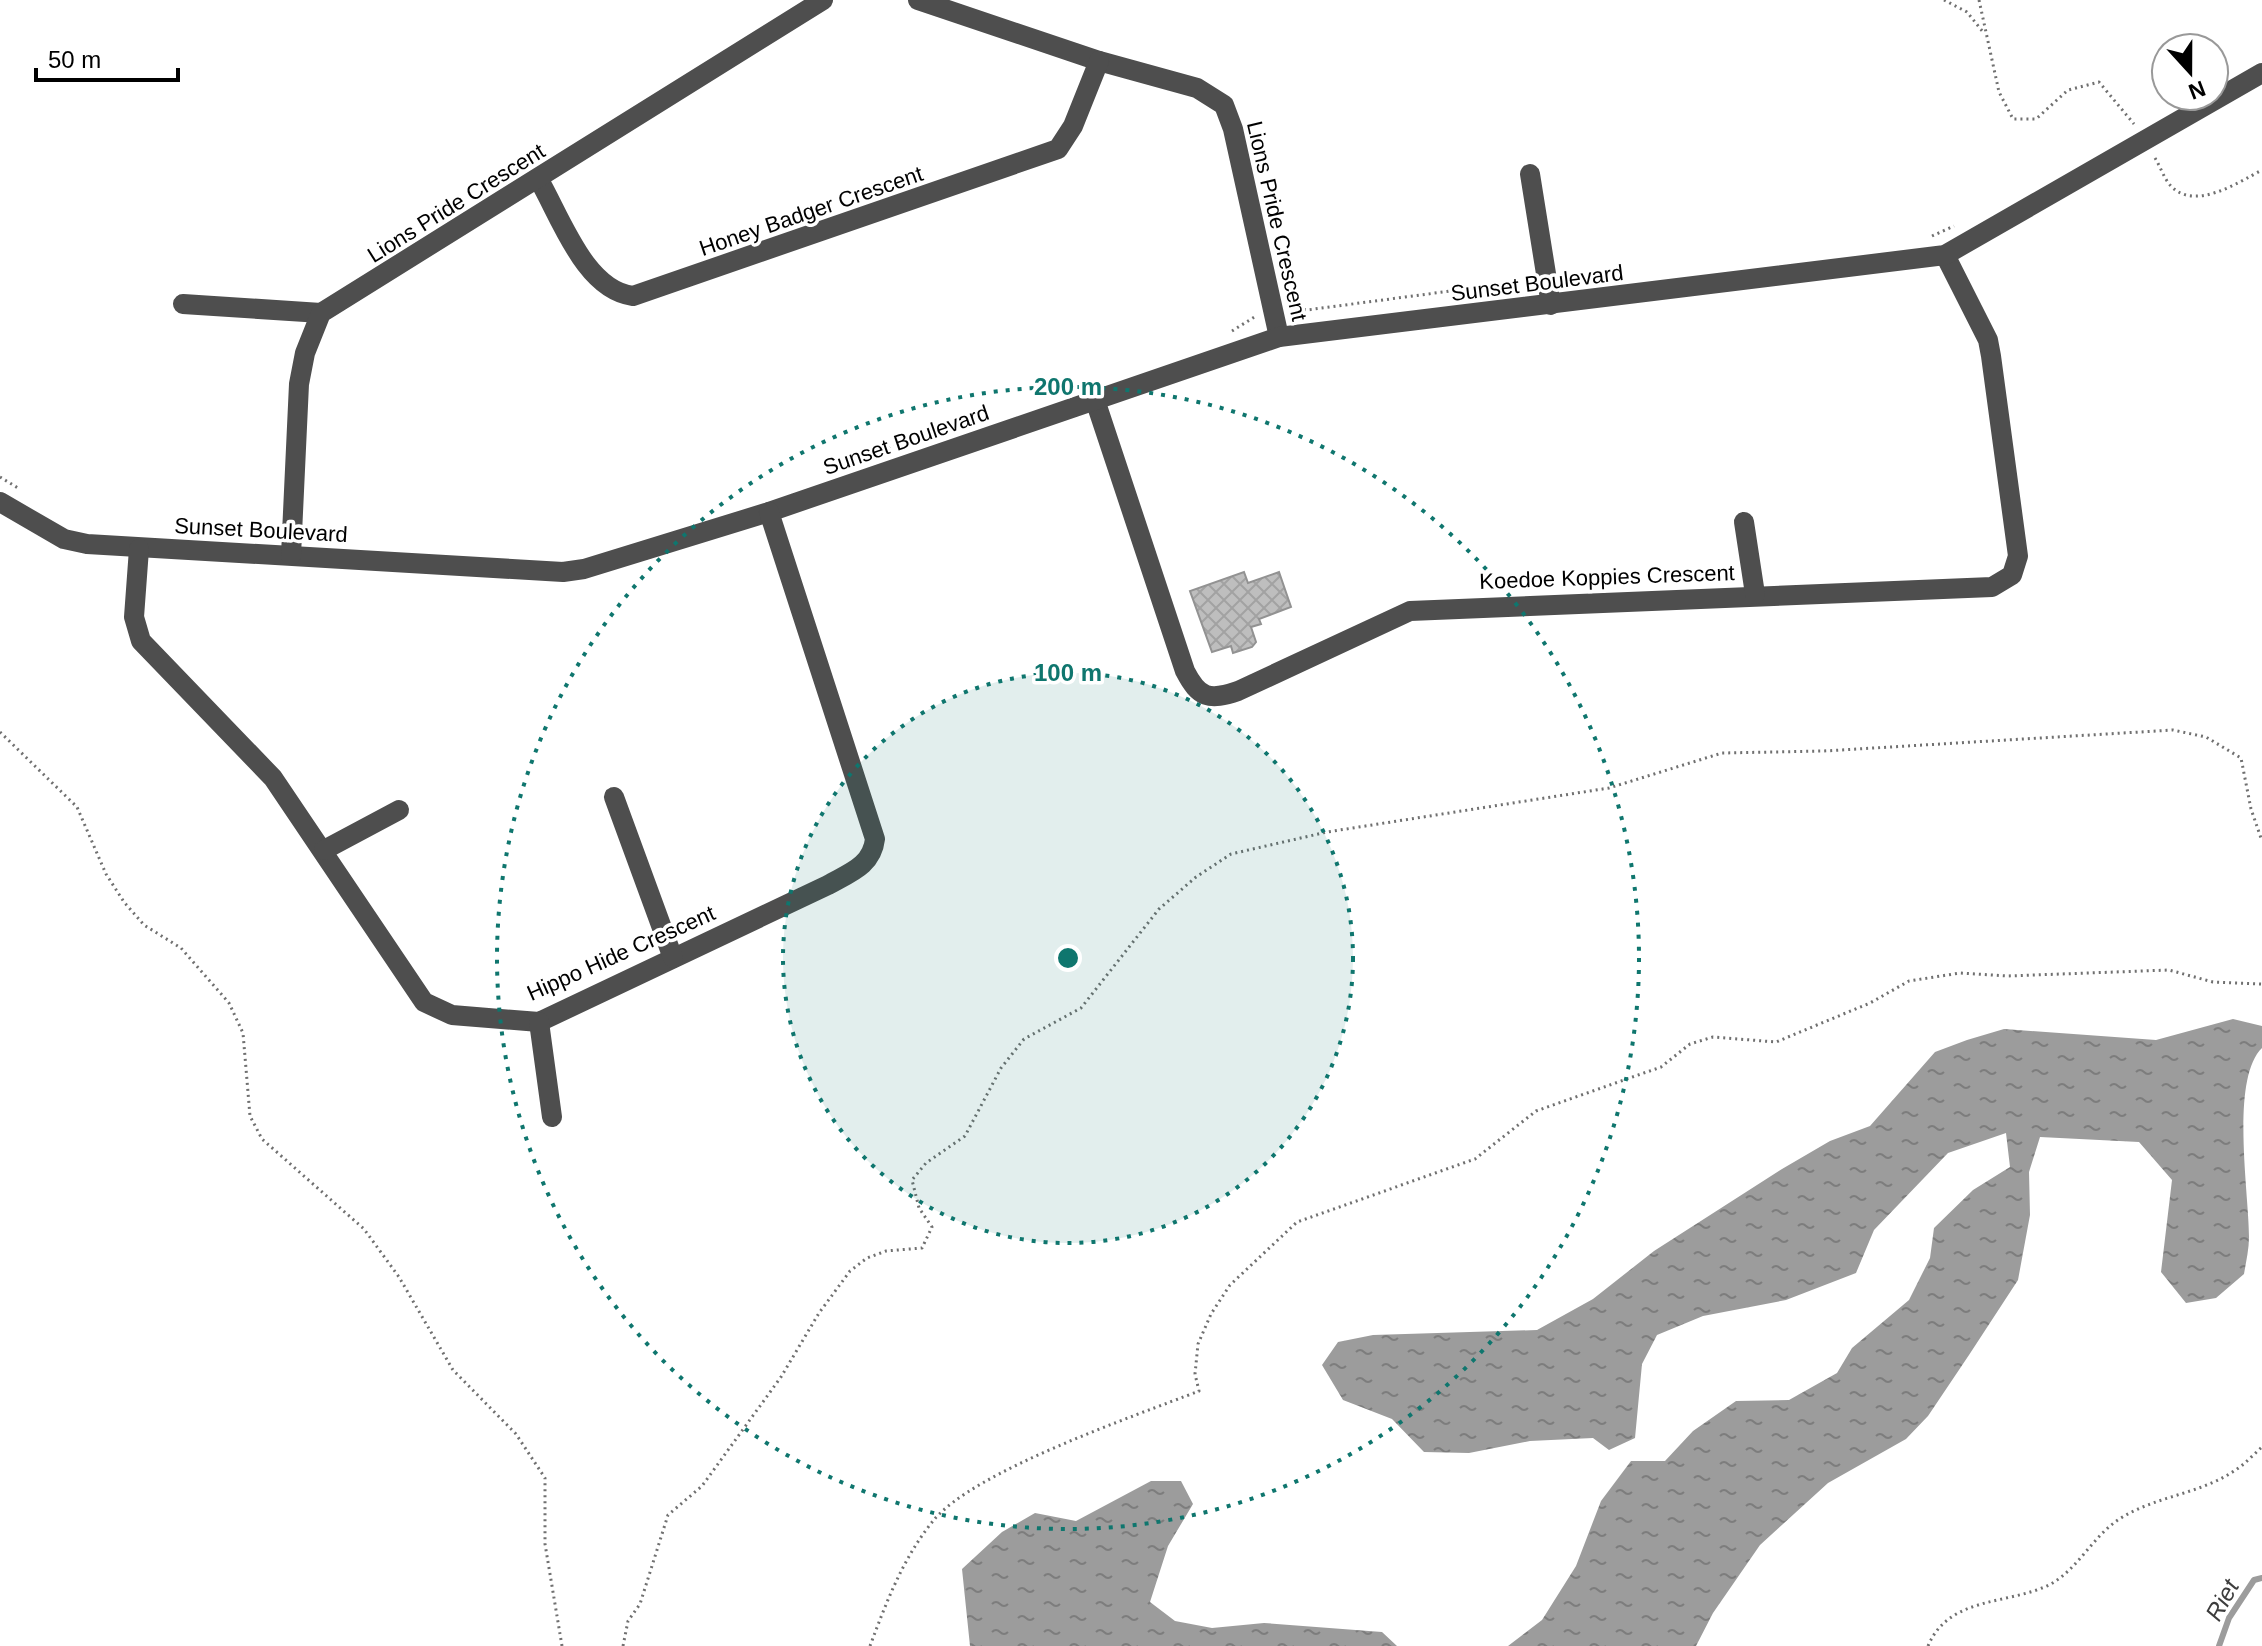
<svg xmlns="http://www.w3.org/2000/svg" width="2262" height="1646" font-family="Arial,sans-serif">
<defs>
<pattern id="water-ripples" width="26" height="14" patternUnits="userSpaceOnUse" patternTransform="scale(2)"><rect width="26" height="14" fill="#9c9c9c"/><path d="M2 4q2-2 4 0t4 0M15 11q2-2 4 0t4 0" fill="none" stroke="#7d7d7d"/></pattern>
<pattern id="building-cross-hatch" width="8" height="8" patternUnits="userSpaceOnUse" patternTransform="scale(2)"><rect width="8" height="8" fill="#bebebe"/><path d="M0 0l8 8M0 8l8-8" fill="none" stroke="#a2a2a2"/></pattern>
</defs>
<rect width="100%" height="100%" fill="#fff"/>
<g fill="url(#water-ripples)">
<path d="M2233 1019 2262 1026V1048C2230 1079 2249 1193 2249 1237 2249 1249 2246 1262 2244 1274L2216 1298 2186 1303 2161 1272 2172 1180 2139 1142 2040 1137 2029 1172 2030 1215 2018 1280 1969 1355 1928 1416 1906 1439 1828 1483 1760 1545 1713 1613 1696 1646H1508L1542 1620 1576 1566 1601 1501 1631 1461H1665L1693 1431 1736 1401 1789 1400 1837 1373 1852 1348 1909 1300 1930 1258 1934 1228 1973 1190 2010 1167 2006 1133 1948 1153 1874 1230 1856 1273 1786 1300 1703 1316 1657 1335 1642 1364 1635 1438 1609 1450 1593 1438 1530 1441 1469 1453 1424 1452 1392 1419 1343 1400 1322 1365 1338 1342 1373 1335 1537 1330 1593 1299 1654 1251 1782 1169 1830 1141 1870 1126 1935 1052 1967 1040 2004 1029 2156 1040Z"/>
<polygon points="1151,1481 1181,1481 1193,1504 1168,1546 1150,1602 1175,1621 1212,1628 1264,1623 1382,1632 1397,1646 970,1646 962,1569 1002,1532 1035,1513 1076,1521"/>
</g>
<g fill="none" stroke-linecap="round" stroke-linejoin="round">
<polyline stroke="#9c9c9c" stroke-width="6" points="2219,1646 2229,1618 2254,1580 2262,1578"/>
</g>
<polygon fill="url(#building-cross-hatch)" stroke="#929292" stroke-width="2" points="1244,572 1248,583 1279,572 1291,607 1259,619 1261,624 1251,627 1256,642 1252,647 1233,653 1231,646 1212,652 1190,591"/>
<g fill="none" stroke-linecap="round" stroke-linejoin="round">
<g stroke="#707070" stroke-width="3" stroke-dasharray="2 4" stroke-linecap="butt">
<polyline points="1944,0 1967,12 1983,32"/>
<polyline points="1979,0 1999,92 2013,119 2036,119 2068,90 2099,82 2134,124"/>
<path d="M2155 158C2160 166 2164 178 2170 185 2194 212 2237 183 2262 170"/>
<polyline points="1932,236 1954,226"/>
<polyline points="1292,307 1307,310 1526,281"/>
<polyline points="1232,331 1256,316"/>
<polyline points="877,452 936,429 961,424"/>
<polyline points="0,477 18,488"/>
<polyline points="311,532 327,538"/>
<polyline points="252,533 272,530"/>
<polyline points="0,732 77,807 106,874 124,902 144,925 181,948 229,1003 243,1033 250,1116 262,1139 364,1229 399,1277 453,1370 516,1434 545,1478 545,1544 562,1646"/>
<polyline points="623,1646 628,1621 640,1604 668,1515 702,1486 781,1377 819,1313 850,1271 867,1258 886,1251 922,1248 932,1227 919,1208 912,1180 926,1163 965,1136 1001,1068 1024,1039 1081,1008 1159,909 1196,877 1231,854 1327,832 1609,788 1722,753 1824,751 2173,730 2206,737 2241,758 2251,809 2262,841"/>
<path d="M870 1646C886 1603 903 1558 933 1521 973 1471 1135 1416 1199 1391L1195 1374 1198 1344 1211 1314 1230 1285 1297 1222 1475 1159 1536 1111 1661 1067 1690 1044 1713 1037 1776 1042 1870 1003 1909 981 1960 973 2007 976 2169 970 2213 982 2262 984"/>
<path d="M1928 1646C1949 1596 2007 1605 2049 1585 2078 1570 2093 1535 2121 1518 2156 1496 2200 1494 2234 1471 2244 1465 2253 1455 2262 1447"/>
</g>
<g stroke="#4e4e4e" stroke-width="20">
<polyline points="918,0 1099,61 1197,88 1224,105 1233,129 1279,337"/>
<polyline points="1530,174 1551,305"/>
<path d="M539 180C561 218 585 290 633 296L1058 149 1073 126 1099 61"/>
<polyline points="183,304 321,313"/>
<path d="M1095 400 1185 671C1199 698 1209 701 1238 691L1410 611 1992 587 2012 575 2018 556 1991 356 1988 340 1945 255"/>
<polyline points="0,502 64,539 87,544 563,572 584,569 769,512 1279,337 1945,255 2262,73"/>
<polyline points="1744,522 1755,594"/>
<path d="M139 549 134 617 141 641 273 778 424 1002 452 1015 539 1022 828 885C849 873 872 866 875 839L769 512"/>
<polyline points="291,555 299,384 305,353 321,313 823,0"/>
<polyline points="614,797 673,958"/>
<polyline points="324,850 399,810"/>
<polyline points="539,1022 552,1117"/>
</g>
</g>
<circle cx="1068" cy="958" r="285" fill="#0f766e" fill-opacity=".12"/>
<g fill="none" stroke="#0f766e" stroke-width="4" stroke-dasharray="4 8">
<circle cx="1068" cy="958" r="285"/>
<circle cx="1068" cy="958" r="571"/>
</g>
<g text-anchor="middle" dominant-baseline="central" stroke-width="7" stroke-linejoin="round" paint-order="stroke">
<g font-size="22" fill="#000" stroke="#fff">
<text transform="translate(456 203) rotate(-32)">Lions Pride Crescent</text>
<text transform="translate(811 211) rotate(-19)">Honey Badger Crescent</text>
<text transform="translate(1277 221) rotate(77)">Lions Pride Crescent</text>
<text transform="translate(1537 283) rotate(-7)">Sunset Boulevard</text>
<text transform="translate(906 440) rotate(-19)">Sunset Boulevard</text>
<text transform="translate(261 530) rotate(3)">Sunset Boulevard</text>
<text transform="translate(1607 577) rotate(-2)">Koedoe Koppies Crescent</text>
<text transform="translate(621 953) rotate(-24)">Hippo Hide Crescent</text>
</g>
<g font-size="24" font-style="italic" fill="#3d3d3d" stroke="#fff">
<text transform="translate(2222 1600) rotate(-61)">Riet</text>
</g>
</g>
<circle cx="1068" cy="958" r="12" fill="#0f766e" stroke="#fff" stroke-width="4"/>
<g font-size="24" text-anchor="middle" font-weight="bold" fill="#0f766e" stroke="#fff" stroke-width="7" stroke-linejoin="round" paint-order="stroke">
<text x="1068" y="395">200 m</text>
<text x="1068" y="681">100 m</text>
</g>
<g transform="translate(2190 72) rotate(159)"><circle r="38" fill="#ffffff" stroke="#999999" stroke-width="2"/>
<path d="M0-6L14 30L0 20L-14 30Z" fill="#000000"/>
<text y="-12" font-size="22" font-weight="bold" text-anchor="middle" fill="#000000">N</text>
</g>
<path d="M36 68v12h142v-12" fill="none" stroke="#000000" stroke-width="4"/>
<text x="48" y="68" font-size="24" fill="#000000" stroke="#ffffff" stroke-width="6" paint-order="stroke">50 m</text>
</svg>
